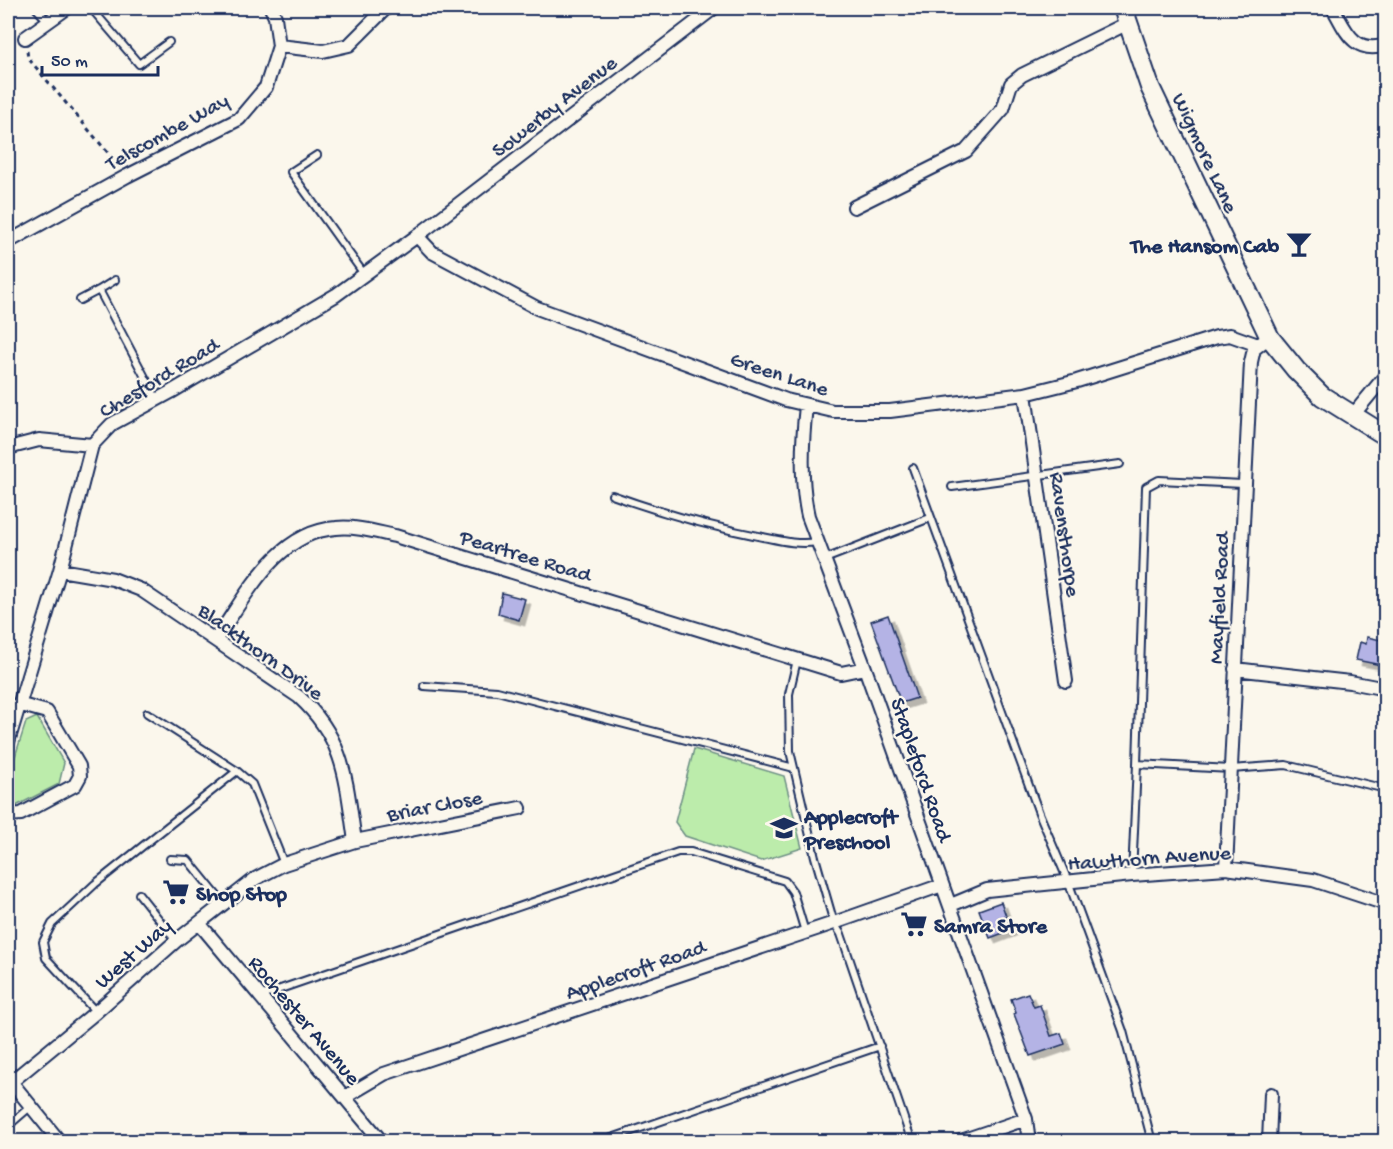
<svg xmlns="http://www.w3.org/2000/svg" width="1393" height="1149" font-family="'Gochi Hand',sans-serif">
  <defs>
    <filter id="shadow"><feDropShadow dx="5.5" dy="5.5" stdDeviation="0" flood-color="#0004"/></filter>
  </defs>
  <rect width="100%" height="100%" fill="#fbf7ec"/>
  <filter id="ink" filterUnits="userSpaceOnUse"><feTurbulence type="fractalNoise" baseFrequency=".0167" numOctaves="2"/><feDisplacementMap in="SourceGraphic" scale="12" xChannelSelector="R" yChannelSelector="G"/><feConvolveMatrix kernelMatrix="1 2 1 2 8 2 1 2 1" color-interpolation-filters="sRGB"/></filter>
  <g filter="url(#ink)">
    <!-- green -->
    <path fill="#bcecab" stroke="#6c8e84" stroke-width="1.5" d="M37 717 64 763 59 784 12 808C0 791 20 743 26 722Z
      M694 749 784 776 802 848 761 861 685 836 675 822Z"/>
    <!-- building -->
    <path fill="#b4b3e5" stroke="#1b2f5e" stroke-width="1.5" filter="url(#shadow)" d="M502 593 525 599 519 620 498 614Z
      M888 615 917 698 901 703 871 621Z
      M1367 637 1386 641V666L1356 660 1360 642 1366 644Z
      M1001 902 1011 930 990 938 979 910Z
      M1028 993 1034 1007 1040 1005 1051 1036 1061 1033 1065 1044 1030 1056 1014 1014 1016 1013 1011 999Z"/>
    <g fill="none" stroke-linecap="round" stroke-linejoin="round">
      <defs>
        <path id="lane" d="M36 8 47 20
          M91 8 139 64 169 42
          M317 155 291 172 364 274
          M99 290 115 280
          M80 300 99 290 157 400
          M913 468 1039 813 1068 881 1123 1031 1152 1142
          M1243 484 1159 480 1146 487 1137 764 1231 769 1286 765 1386 789
          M952 487 1120 464
          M612 495C662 513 711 527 763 537 782 541 798 545 817 542
          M825 559 930 518
          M797 660 789 694 790 751 815 857 834 923 841 934 912 1142
          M424 686 497 691 794 768
          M147 713 237 771 252 784 284 864
          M170 859 188 860 223 903
          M1132 875 1137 764
          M139 894 176 941
          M260 996 678 852H691L785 881 793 892 805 932
          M96 1012 46 958 43 942 52 924 95 884 237 771
          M8 1126 30 1107
          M600 1142 880 1046"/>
        <path id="street" d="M1333 8C1346 31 1354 55 1386 45
          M25 38 67 8
          M279 46 323 51 349 45 386 8
          M854 207 966 151 1003 109 1011 84 1022 75 1128 23
          M417 236 432 252 537 308 786 400 833 411H890L1025 394 1077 381 1217 337 1230 335 1258 345
          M8 242 127 176 239 119 266 87 279 46 275 17 271 8
          M1025 394 1066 681
          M806 406C802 442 800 481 808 516L865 668 1026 1119 1029 1142
          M1353 415 1386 375
          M8 448 39 440 92 445
          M60 570 113 579 141 590 299 697C346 740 346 782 355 841
          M216 639C246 596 277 532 336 528 356 526 376 532 395 536L841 673 865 668
          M1235 669 1350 682 1386 689
          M8 742 60 570 92 445 112 424 171 392 336 295 417 236 714 8
          M8 815 21 814 75 785 80 776 79 766 47 712 18 704
          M1226 868 1251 362 1254 349 1264 341
          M951 905 987 890 1132 875 1226 868 1313 880 1386 904
          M199 923 382 1142
          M8 1078 60 1142
          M11 1082 96 1012 176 941 255 879 284 864 355 841 520 808
          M345 1097 384 1074 834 923 942 885
          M958 1142 1026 1119
          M1269 1142 1271 1094"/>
        <path id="secondary" d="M1123 8 1150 87 1270 338 1296 370 1322 396 1386 436"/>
      </defs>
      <!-- lane casing -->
      <use href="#lane" stroke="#1b2f5e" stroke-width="10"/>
      <!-- street casing -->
      <use href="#street" stroke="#1b2f5e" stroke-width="16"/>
      <!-- secondary casing -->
      <use href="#secondary" stroke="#1b2f5e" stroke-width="22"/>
      <!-- path -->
      <path stroke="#1b2f5e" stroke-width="3" stroke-dasharray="4.5 4.5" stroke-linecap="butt" d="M27 51 28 58 120 167"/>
      <!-- lane -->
      <use href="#lane" stroke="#fbf7ec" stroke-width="6"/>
      <!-- street -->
      <use href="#street" stroke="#fbf7ec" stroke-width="12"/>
      <!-- secondary -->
      <use href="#secondary" stroke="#fbf7ec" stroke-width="18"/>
    </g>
  </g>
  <!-- icons -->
  <defs>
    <symbol id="bar-bare" viewBox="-9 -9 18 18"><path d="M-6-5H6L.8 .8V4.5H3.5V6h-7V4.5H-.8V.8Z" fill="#1b2f5e" stroke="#fbf7ec" stroke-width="2.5" paint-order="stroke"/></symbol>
    <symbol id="school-bare" viewBox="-9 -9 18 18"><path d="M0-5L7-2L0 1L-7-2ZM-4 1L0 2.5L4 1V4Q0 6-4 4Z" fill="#1b2f5e" stroke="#fbf7ec" stroke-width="2.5" paint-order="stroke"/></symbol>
    <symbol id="supermarket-bare" viewBox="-9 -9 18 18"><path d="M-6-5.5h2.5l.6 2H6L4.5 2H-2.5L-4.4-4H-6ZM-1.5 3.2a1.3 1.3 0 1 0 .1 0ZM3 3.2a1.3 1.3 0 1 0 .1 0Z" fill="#1b2f5e" stroke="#fbf7ec" stroke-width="2.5" paint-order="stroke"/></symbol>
  </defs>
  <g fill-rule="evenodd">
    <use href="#bar-bare" x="1280" y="225" width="38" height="38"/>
    <use href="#school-bare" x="765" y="809" width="38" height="38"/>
    <use href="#supermarket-bare" x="157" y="873" width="38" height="38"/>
    <use href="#supermarket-bare" x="895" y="905" width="38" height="38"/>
  </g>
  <g text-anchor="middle" stroke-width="4.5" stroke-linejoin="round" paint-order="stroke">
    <!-- street labels -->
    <g font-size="22" fill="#1b2f5e" stroke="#fbf7ec">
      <text transform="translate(553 105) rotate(-38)" y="8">Sowerby Avenue</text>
      <text transform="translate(166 130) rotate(-29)" y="8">Telscombe Way</text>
      <text transform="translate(1207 152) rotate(65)" y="8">Wigmore Lane</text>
      <text transform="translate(780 372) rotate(18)" y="8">Green Lane</text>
      <text transform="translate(158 376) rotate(-31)" y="8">Chesford Road</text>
      <text transform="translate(1067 534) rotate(82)" y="8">Ravensthorpe</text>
      <text transform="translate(526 554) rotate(17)" y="8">Peartree Road</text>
      <text transform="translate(1217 598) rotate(-87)" y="8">Mayfield Road</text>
      <text transform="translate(262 650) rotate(36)" y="8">Blackthorn Drive</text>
      <text transform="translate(923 769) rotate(71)" y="8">Stapleford Road</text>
      <text transform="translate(434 804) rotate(-11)" y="8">Briar Close</text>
      <text transform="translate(1149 856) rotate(-4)" y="8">Hawthorn Avenue</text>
      <text transform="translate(132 952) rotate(-41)" y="8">West Way</text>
      <text transform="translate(635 968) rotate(-19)" y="8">Applecroft Road</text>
      <text transform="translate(306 1019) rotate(50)" y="8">Rochester Avenue</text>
    </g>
    <!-- poi labels -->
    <g font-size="22" font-weight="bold" fill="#1b2f5e" stroke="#fbf7ec" text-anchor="start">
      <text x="1279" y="252" text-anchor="end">The Hansom Cab</text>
      <text x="804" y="823">Applecroft<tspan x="804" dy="25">Preschool</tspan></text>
      <text x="196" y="900">Shop Stop</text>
      <text x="934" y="932">Samra Store</text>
    </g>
  </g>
  <!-- margin -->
  <rect width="1393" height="1149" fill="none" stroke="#fbf7ec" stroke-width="30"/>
  <rect x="15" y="15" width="1363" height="1119" fill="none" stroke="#1b2f5e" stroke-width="2" filter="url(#ink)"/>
  <!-- scale -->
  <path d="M42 66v9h116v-9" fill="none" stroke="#1b2f5e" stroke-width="3"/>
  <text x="51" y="66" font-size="18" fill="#1b2f5e" stroke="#fbf7ec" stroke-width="4.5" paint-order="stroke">50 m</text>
</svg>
